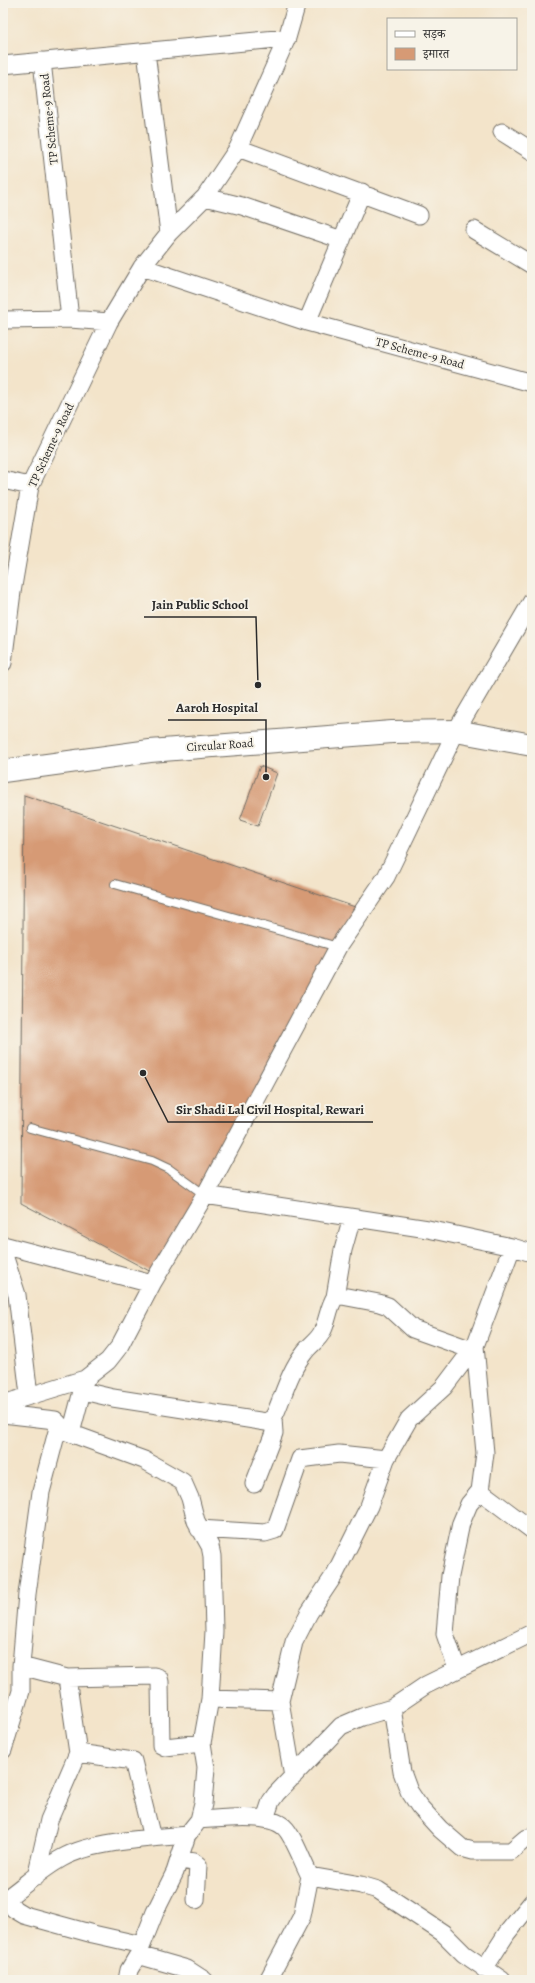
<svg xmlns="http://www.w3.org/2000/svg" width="535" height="1983" font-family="Alegreya,'Noto Serif Devanagari',serif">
  <rect width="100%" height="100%" fill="#f7f3e8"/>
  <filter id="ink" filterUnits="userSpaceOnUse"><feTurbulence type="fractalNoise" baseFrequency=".025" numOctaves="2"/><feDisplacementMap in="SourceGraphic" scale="8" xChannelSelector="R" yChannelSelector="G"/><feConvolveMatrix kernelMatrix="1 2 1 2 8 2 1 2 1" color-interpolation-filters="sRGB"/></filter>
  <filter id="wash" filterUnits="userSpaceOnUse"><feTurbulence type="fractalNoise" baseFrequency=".012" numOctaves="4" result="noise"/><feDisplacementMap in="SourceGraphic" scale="16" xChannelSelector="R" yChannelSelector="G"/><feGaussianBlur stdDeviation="0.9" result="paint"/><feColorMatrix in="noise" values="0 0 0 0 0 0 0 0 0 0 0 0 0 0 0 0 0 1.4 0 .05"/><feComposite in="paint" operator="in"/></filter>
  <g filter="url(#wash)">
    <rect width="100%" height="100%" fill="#f3e4ca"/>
    <g id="blocks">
      <!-- building -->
      <path fill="#d69a75" d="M260 766 277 773 258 826 240 820Z
        M24 795 364 910 157 1275 21 1203Z"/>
    </g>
  </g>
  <g filter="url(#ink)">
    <use href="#blocks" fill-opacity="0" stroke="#716c63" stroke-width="1"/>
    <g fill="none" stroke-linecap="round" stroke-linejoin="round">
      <defs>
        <path id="service" d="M115 884 338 947
          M30 1128 152 1161 169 1169 205 1195"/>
        <path id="minor" d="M146 52 169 233
          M42 61 70 319
          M3 65 287 38
          M502 132 532 151
          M238 148 419 215
          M205 197 242 206 342 240
          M474 230 532 265
          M142 267 307 322 532 383
          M3 320 70 319 109 322
          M307 322 362 192
          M3 480 30 486
          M3 663 12 592 30 486 109 322 142 267 169 233 205 197 238 148 287 38 297 3
          M205 1195 428 1229 512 1247 532 1253
          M3 1245 152 1284
          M3 1252 17 1295 29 1395
          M335 1297 343 1250 352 1218
          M83 1391 113 1398 266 1422 273 1418 276 1412C284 1393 291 1369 304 1353 309 1345 318 1341 322 1332 328 1321 328 1308 335 1297L342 1296 379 1303 388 1306 413 1329 472 1350
          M3 1404 85 1379 108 1361 119 1347 152 1284 205 1195 338 947 386 877 456 731 532 601
          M3 1414 55 1420 59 1424 41 1492 27 1594 21 1666V1691L3 1750
          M59 1429 144 1460 183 1482 190 1498 196 1521 210 1546 212 1556 214 1631 210 1699 202 1743 206 1768 203 1804 199 1820 187 1835 175 1872 155 1912 138 1955 129 1970 127 1980
          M71 1433 85 1380
          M254 1484 274 1433 273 1418
          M480 1491 532 1530
          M199 1529 265 1533 275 1530 300 1459 339 1454 386 1459
          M21 1666 67 1678 78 1753 49 1820 36 1877
          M457 1669 445 1634 450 1576 461 1523 469 1504 480 1491 485 1453 475 1346 512 1247
          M67 1678 154 1676 159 1678 160 1682 161 1745 165 1747 202 1743
          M210 1699 280 1701
          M392 1708 402 1772 409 1791 419 1806 440 1829 462 1848 473 1851H511L525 1839 532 1837
          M78 1753 133 1761 152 1838
          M293 1777 280 1701 294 1642 309 1613 335 1574 369 1506 386 1459 409 1419 444 1387 475 1346
          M265 1819 271 1801 276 1794 341 1726 362 1717 392 1708 426 1685 532 1633
          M199 1820C220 1819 268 1812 284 1827 293 1835 303 1863 310 1876L361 1885 378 1890 443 1933 464 1954 502 1980
          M180 1860 194 1862 198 1865 196 1900
          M3 1898H7C25 1885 42 1869 62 1858 92 1841 152 1838 187 1835
          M7 1898 14 1909 24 1915 93 1934 142 1945
          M138 1955 187 1969 204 1980
          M484 1969 507 1933 532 1902
          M268 1980 302 1916 310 1876"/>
        <path id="secondary" d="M3 771 150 751 392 732 456 731 532 745"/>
      </defs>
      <!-- service casing -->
      <use href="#service" stroke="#716c63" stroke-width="10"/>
      <!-- minor casing -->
      <use href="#minor" stroke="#716c63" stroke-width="19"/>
      <!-- secondary casing -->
      <use href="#secondary" stroke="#716c63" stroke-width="24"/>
      <!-- service -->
      <use href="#service" stroke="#fff" stroke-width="8"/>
      <!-- minor -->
      <use href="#minor" stroke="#fff" stroke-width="17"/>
      <!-- secondary -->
      <use href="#secondary" stroke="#fff" stroke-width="22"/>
    </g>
  </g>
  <g text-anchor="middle" stroke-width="4" stroke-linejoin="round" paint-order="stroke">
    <!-- street labels -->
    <g font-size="12" fill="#2b2b2b" stroke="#f7f3e8">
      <text transform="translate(49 119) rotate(-96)" y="4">TP Scheme-9 Road</text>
      <text transform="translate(420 353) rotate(15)" y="4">TP Scheme-9 Road</text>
      <text transform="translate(51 445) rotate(-65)" y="4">TP Scheme-9 Road</text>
      <text transform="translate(220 745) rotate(-4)" y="4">Circular Road</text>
    </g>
  </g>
  <!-- callouts -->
  <path fill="none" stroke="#2b2b2b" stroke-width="1.5" d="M258 685L256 617H144M266 777L266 720H168M143 1073L168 1122H373"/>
  <g fill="#2b2b2b" stroke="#f7f3e8" stroke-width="1.5">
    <circle cx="258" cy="685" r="4"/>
    <circle cx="266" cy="777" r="4"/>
    <circle cx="143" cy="1073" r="4"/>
  </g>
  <g font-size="13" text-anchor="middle" font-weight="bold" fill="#2b2b2b" stroke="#f7f3e8" stroke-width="4" stroke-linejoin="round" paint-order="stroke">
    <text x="200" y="609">Jain Public School</text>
    <text x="217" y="712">Aaroh Hospital</text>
    <text x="270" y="1114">Sir Shadi Lal Civil Hospital, Rewari</text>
  </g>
  <!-- margin -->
  <rect width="535" height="1983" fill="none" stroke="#f7f3e8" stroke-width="16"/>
  <!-- legend -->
  <rect x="387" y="18" width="130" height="52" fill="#f7f3e8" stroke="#a5a39c"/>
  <rect x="395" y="31" width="20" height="6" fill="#ffffff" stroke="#a5a39c"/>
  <text x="423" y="38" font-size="12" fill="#2b2b2b">सड़क</text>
  <rect x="395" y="48" width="20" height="12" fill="#d69a75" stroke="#a5a39c"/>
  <text x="423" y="58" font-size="12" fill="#2b2b2b">इमारत</text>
</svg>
